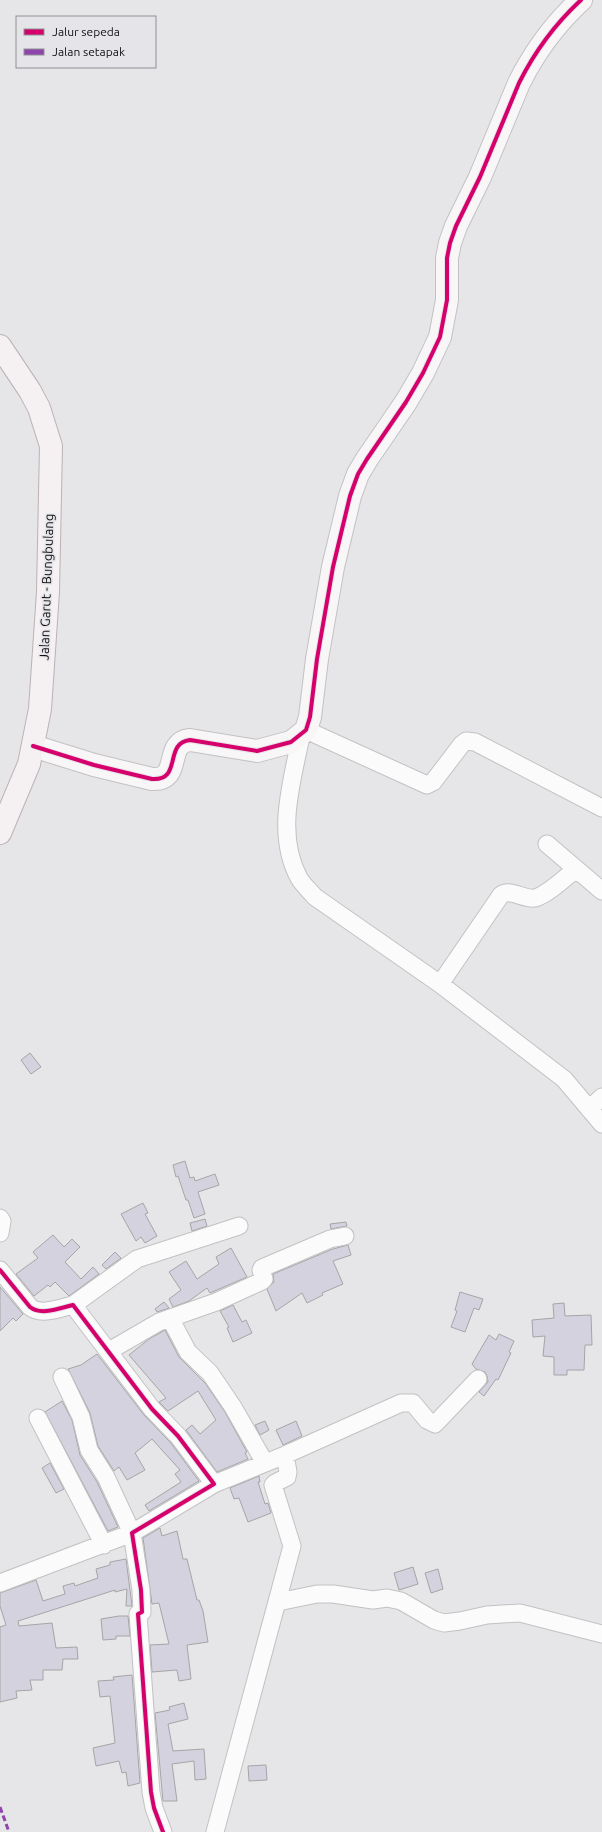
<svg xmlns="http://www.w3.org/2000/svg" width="602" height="1832" font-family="Ubuntu,sans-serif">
  <rect width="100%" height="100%" fill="#e6e5e7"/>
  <!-- building -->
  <path fill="#d5d2df" stroke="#a5a5a6" d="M30 1053 41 1067 31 1074 21 1060Z
    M185 1161 190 1178 194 1177 195 1181 215 1174 219 1185 198 1192 205 1214 194 1218 188 1200H186L178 1176 176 1177 173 1165Z
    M143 1203 148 1213 145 1214 157 1236 145 1243 141 1237 136 1241 121 1214Z
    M205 1219 207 1226 192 1231 190 1223Z
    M346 1222 347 1226 331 1229 330 1224Z
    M53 1235 64 1247 72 1239 80 1247 65 1262 81 1279 93 1267 99 1274 69 1296 55 1282 50 1287 48 1285 34 1296 16 1274 38 1258 33 1252Z
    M348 1245 351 1255 333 1261 343 1284 322 1293 323 1295 307 1303 302 1293 276 1311 267 1289 274 1282 273 1274 333 1249Z
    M231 1248 247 1277 210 1293 207 1288 189 1301 173 1307 169 1299 181 1290 169 1272 186 1261 197 1279 219 1264 216 1257Z
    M115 1252 121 1258 106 1269 102 1265Z
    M0 1287 23 1314 16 1321 13 1318 0 1331Z
    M460 1292 483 1299 479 1310 474 1308 465 1332 451 1327 457 1311 455 1310Z
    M164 1302 169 1308 157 1312 155 1309Z
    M564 1303 565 1316 591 1315 592 1345H585L584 1370H567V1375H554V1357L543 1356 545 1336 533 1337 532 1320 554 1318 553 1304Z
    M233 1305 242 1322 246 1320 252 1333 233 1342 227 1328 229 1327 220 1311Z
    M165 1330 179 1357 205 1383 225 1412 247 1452 245 1453 248 1459 217 1472 186 1430 192 1425 200 1434 216 1420 198 1391 168 1411 159 1402 166 1398 129 1355 149 1339Z
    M499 1334 514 1341 509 1352 511 1353 498 1380 496 1379 484 1396 479 1392 488 1382 487 1376 485 1372 476 1369 472 1364 489 1335 496 1340Z
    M97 1354 144 1415 170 1442 199 1481 149 1511 145 1505 181 1482 175 1474 180 1470 152 1439 135 1453 145 1470 127 1480 119 1467 114 1471 98 1446 90 1413 68 1369 81 1365Z
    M62 1401 72 1420 80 1455 97 1482 118 1527 108 1531 45 1412Z
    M265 1421 269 1430 260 1435 255 1425Z
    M296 1421 302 1436 283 1445 276 1430Z
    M50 1463 64 1489 56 1493 42 1468Z
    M259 1476 260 1482H258L265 1504 268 1503 271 1513 248 1522 239 1498 234 1499 230 1488Z
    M160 1528 162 1536 177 1531 183 1559H187L197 1600H199L203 1611 208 1642 187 1645 191 1679 179 1681 177 1670 152 1672 150 1645 169 1644 159 1603 152 1604 143 1538Z
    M126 1559 132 1606H126L127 1589 115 1592V1590L18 1621 19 1626 52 1623 56 1648 77 1647 78 1659H63L62 1670H43V1680H30L32 1690 16 1691 17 1698 0 1702V1627L6 1625 0 1606V1593L36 1580 43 1601 65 1594 63 1586 74 1583 75 1586 98 1578 96 1569 110 1565V1562Z
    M413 1567 418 1584 399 1590 394 1573Z
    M438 1569 443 1589 431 1593 425 1573Z
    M119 1616H128L130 1636H116V1639L103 1640 101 1619Z
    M132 1675 140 1783 128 1786 126 1772 122 1773 119 1761 96 1766 93 1748 115 1743 110 1696 100 1697 98 1681 114 1680 113 1677Z
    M184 1703 188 1719 168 1724 173 1751 204 1749 206 1779 195 1780 194 1761 172 1764 177 1801H163L155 1713 170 1710 169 1707Z
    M266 1765 267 1780 249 1781 248 1766Z"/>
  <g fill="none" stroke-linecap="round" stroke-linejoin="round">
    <defs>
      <path id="street" d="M306 730 427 785 433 782 462 744 466 741 475 742 602 808
        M301 736C292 782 275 834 299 878 303 885 310 891 315 897L440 984 564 1079 602 1124
        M547 844 602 891
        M440 984 501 895C510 888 524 900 535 898 547 895 566 877 576 869
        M589 1109 602 1097
        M0 1218 2 1221 0 1233
        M0 1270 30 1307C41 1316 60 1308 73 1305L152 1409 178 1436 214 1484 132 1533 141 1590 142 1612 138 1614 151 1792 154 1808 163 1832
        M73 1305 137 1259 239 1226
        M170 1318 188 1352 210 1373 233 1407 265 1463
        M109 1351 159 1322 216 1302 262 1281 264 1279 261 1270 262 1268 330 1239 345 1236
        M38 1418 104 1545
        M214 1484 285 1455 401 1403H413L427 1420 435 1424 478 1379
        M0 1583 132 1533 106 1477 89 1450 81 1417 62 1377
        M278 1602 317 1594H333L373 1600 387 1598 401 1601 434 1620 444 1623 460 1621 487 1615 520 1613 602 1634
        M215 1832 292 1546 273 1485 275 1483 287 1477 288 1472 285 1455"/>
      <path id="secondary" d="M33 746 94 765 152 779C183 781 163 743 190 740L257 751 291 742 306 730 310 717 317 659 333 567 350 496 358 474 367 459 406 402 423 373 440 337 447 300V258L450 243 456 226 480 177 519 83C534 53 556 23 581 0"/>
      <path id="primary" d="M0 346 30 391 39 408 51 446 48 592 40 709 29 764 0 833"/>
    </defs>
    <!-- street casing -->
    <use href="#street" stroke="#c2c2c3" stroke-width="19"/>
    <!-- secondary casing -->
    <use href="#secondary" stroke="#c2c2c3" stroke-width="24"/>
    <!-- primary casing -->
    <use href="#primary" stroke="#bbb2b5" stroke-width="24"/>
    <!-- street -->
    <use href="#street" stroke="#fbfbfb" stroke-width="17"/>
    <!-- secondary -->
    <use href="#secondary" stroke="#f8f6f6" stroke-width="22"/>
    <!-- primary -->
    <use href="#primary" stroke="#f5f0f2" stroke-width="22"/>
    <!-- quiet -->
    <path stroke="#8e44ad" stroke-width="3" stroke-dasharray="6 3" stroke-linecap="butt" d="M0 1807 9 1832"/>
    <defs>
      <path id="cycleway" d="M33 746 94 765 152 779C183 781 163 743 190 740L257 751 291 742 306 730 310 717 317 659 333 567 350 496 358 474 367 459 406 402 423 373 440 337 447 300V258L450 243 456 226 480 177 519 83C534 53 556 23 581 0
        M0 1270 30 1307C41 1316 60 1308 73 1305L152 1409 178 1436 214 1484 132 1533 141 1590 142 1612 138 1614 151 1792 154 1808 163 1832"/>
    </defs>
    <!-- cycleway casing -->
    <use href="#cycleway" stroke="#e5e4e8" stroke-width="6"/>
    <!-- cycleway -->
    <use href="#cycleway" stroke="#d6006c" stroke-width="4"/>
  </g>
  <g text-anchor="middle" stroke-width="3" stroke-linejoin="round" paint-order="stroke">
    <!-- street labels -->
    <g font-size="13" fill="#100f11" stroke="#e5e4e8">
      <text transform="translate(46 587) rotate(-88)" y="5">Jalan Garut - Bungbulang</text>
    </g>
  </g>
  <!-- legend -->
  <rect x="16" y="16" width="140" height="52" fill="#e5e4e8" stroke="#908f92"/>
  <rect x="24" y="29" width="20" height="6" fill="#d6006c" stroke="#908f92"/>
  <text x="52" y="36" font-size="12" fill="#100f11">Jalur sepeda</text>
  <rect x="24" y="49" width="20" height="6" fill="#8e44ad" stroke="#908f92"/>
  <text x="52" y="56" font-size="12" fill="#100f11">Jalan setapak</text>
</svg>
